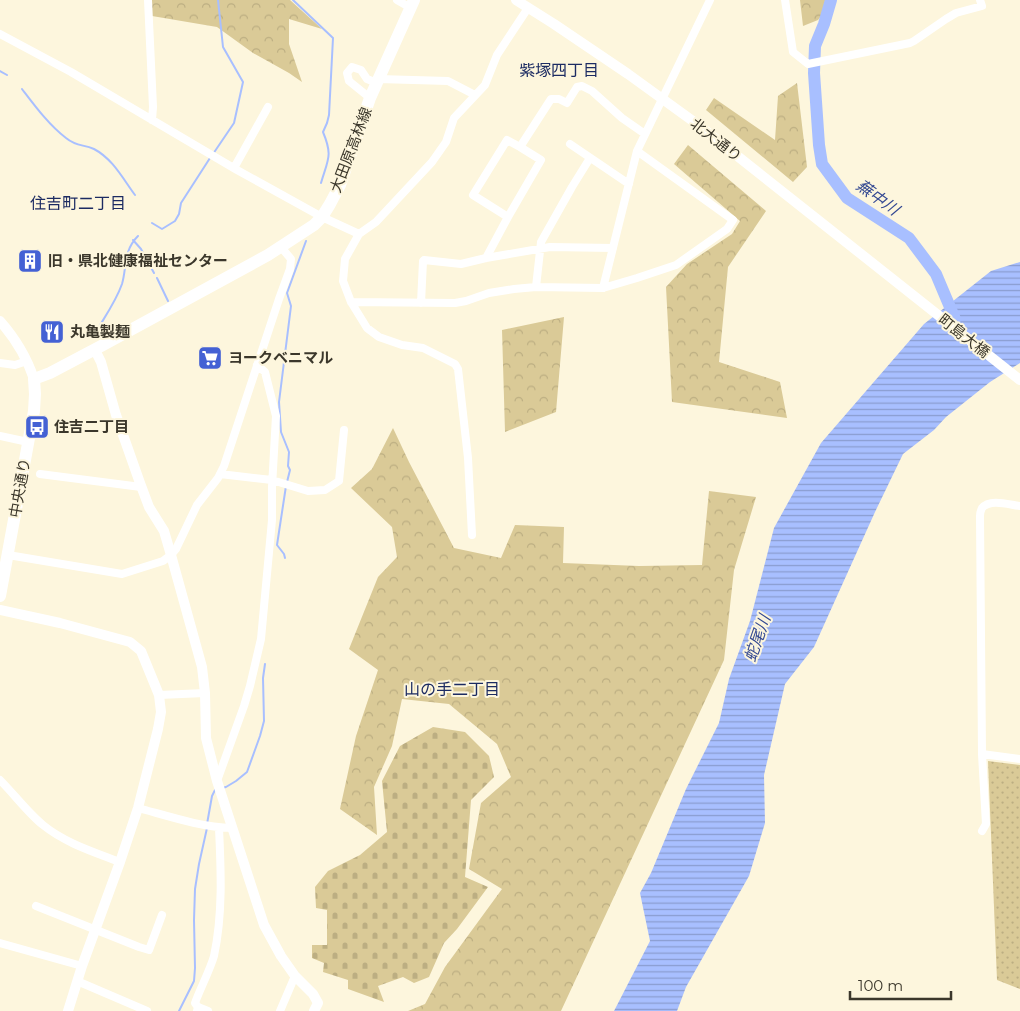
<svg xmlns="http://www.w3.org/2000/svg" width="1020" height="1011" font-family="Montserrat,'Noto Sans JP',sans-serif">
  <defs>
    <pattern id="grass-dots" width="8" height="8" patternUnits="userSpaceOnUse" patternTransform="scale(1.25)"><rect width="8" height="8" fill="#daca97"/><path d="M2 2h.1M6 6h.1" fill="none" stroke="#bcae82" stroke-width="1.8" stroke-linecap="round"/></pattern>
    <pattern id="forest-crowns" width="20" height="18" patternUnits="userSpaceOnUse" patternTransform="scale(1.25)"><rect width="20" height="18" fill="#daca97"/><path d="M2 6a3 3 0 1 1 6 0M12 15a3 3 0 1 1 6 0" fill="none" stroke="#bcae82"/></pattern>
    <pattern id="cemetery-stones" width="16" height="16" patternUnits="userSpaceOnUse" patternTransform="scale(1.25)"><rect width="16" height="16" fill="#daca97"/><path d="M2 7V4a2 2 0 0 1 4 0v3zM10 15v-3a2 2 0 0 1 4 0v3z" fill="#bcae82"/></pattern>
    <pattern id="water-rules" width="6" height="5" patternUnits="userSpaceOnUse" patternTransform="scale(1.25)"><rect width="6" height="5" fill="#a8bfff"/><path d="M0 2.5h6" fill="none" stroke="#8a9ccf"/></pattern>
  </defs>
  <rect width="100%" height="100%" fill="#fdf6dd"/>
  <!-- grass -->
  <path fill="url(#grass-dots)" d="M988 761 1020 765V989L997 980Z"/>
  <!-- forest -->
  <path fill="url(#forest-crowns)" d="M151 0H290L322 29 289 19V44L302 82 289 73 253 53 217 27 152 16Z
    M800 0H834L818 20 803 26Z
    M797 83 807 167 793 182 706 110 714 98 775 140 778 96Z
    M688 145 766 211 728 267 719 362 780 382 787 418 672 402 666 287 687 264 732 234 740 221 674 164Z
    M564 317 556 412 505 432 502 330Z
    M393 428 409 462 454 548 501 558 515 525 564 527 563 563 639 566 702 565 709 491 756 497 734 570 724 660 561 1011H408L425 1004 445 967 502 889 469 869 481 803 511 777 497 744 449 704 402 699 392 746 374 787 377 835 340 809 356 736 378 670 349 649 378 577 397 557 392 527 351 488 372 469Z"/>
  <!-- cemetery -->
  <path fill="url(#cemetery-stones)" d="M433 727 465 732 489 756 494 777 471 800 465 877 488 887 457 929 444 943 429 977 414 983 403 977 378 986 384 1002 348 989V980L323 972 324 963 312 958V945H327V910L316 908 315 887 328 871 360 855 387 832 382 781 400 746Z"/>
  <!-- water -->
  <path fill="url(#water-rules)" d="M1020 262V363L990 382 946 417 934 430 903 454 875 512 814 647 785 684 764 775 765 823 749 876 686 987 677 1011H614L650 941 640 893 651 873 686 789 719 723 729 679 750 621 774 528 821 443 924 324 991 271Z"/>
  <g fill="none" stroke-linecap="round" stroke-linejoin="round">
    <!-- stream -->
    <path stroke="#a8bfff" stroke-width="2" d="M293 0 333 38 329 115 327 123 323 132C333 156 328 159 321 183
      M0 71 7 75
      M22 89C35 106 49 125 66 138 77 147 83 144 94 149 113 159 123 179 135 195
      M213 154 234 123 243 82 223 47 218 0
      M152 223 162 229 175 221 179 214 181 203 210 158
      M133 240 141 249 154 273
      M157 278 168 301
      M97 330C106 315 116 301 122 284 127 267 123 251 138 236
      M287 482 290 470 288 466 289 452 281 432 279 402 291 306 287 293 306 241
      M285 558 284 554 277 545 286 486
      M222 788 226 787 236 781 247 772 260 736 264 721 263 678 265 664
      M207 824 212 796 215 790
      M179 1011 194 981 195 968 194 920 195 889 199 864 207 828"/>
    <!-- river -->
    <path stroke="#a8bfff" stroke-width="12" d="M831 0 824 24 815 46 814 73 819 145 822 164 847 198 909 238 936 274 955 319"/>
    <!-- minor -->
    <path stroke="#fff" stroke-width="8" d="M148 0 153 107 152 120
      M397 0 411 8
      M785 0 793 52 808 64 910 43 914 41 946 19 956 13 982 6 980 0
      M0 34 71 72 237 170 322 217 359 234 345 259 343 281 351 302 367 328 379 337 402 345 423 348 455 364 458 369 468 458 472 535
      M378 79 448 81 475 95
      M370 98 349 81 347 73 352 67 361 70 367 79 377 83
      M570 144 629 184
      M234 168 268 107
      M508 217 541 160 520 147
      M359 234 376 222 432 162 446 142 454 118 485 85 497 55 528 8
      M486 258 508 217 473 195 507 140 520 147 551 99H559L567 103 577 87 582 86 592 91 622 118 645 134
      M536 287 541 242 572 187 590 158
      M603 288 637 151 710 0
      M351 302 455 303 466 301 489 293 514 289 536 287 603 288 637 278 676 265 727 229 733 220 637 151
      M421 303 423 261 424 260 461 264 486 258 550 247 613 248
      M0 363 15 365 27 361
      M0 436 28 442
      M40 474 141 487
      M220 474 272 480 308 491 325 490 339 481 344 430
      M8 555 122 574 163 561 171 555 176 549 197 505 218 478 224 466 279 299 290 269 291 259 281 247
      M159 695 205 693
      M982 754 1020 759
      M0 780C14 794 28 813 43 825 65 843 94 852 120 862
      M217 781 244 706 250 686 261 639 272 520V487L276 416 265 372 257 365
      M138 808C168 816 200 827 232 828
      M982 831 986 824 982 754 980 516C980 513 981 510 982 508 990 498 1010 505 1020 506
      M36 906 139 947 149 950 162 915
      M0 943 82 966
      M77 981 147 1011
      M198 1007 195 1003C200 989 210 970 214 956 223 914 221 870 219 828
      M197 1011 198 1007 208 1011
      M280 1011 295 976"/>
    <!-- tertiary -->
    <path stroke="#fff" stroke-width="10" d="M516 0 554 24 628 74 697 124 1020 380
      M0 321C15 338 27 358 34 379
      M95 350 101 362 116 415 140 483 149 507 164 531 171 555 202 667 205 693 206 738 217 781 264 925 281 956 295 976 313 994 318 1003 314 1011
      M0 610 60 623 130 642 141 651 159 695 161 712 158 729 138 808 120 862 82 966 68 1011"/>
    <!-- primary -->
    <path stroke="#fff" stroke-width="12" d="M0 596 34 411 35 394 34 379 50 373 103 345 268 255 314 225 322 217 330 204 340 185 370 98 414 0"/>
  </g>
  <!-- icons -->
  <defs>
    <symbol id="building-square" viewBox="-11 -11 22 22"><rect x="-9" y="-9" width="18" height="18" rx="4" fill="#4461d4" stroke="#fdf6dd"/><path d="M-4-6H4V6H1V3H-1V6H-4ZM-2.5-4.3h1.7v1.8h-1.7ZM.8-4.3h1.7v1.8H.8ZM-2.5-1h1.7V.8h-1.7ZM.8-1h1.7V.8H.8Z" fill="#fff"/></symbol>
    <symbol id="restaurant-square" viewBox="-11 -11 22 22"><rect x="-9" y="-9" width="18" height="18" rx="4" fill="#4461d4" stroke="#fdf6dd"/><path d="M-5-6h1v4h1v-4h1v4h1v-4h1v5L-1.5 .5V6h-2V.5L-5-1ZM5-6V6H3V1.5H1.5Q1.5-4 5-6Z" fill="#fff"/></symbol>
    <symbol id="supermarket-square" viewBox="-11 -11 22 22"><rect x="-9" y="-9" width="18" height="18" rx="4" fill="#4461d4" stroke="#fdf6dd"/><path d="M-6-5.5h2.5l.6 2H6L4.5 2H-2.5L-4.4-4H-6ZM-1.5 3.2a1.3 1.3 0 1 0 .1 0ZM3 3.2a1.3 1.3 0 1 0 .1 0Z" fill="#fff"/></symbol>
    <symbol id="bus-square" viewBox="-11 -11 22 22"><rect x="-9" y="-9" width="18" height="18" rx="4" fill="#4461d4" stroke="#fdf6dd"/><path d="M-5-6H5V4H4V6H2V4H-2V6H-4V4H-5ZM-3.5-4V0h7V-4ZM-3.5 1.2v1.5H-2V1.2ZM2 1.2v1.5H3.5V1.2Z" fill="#fff"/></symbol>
  </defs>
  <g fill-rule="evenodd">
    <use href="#building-square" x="16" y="247" width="28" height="28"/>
    <use href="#restaurant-square" x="38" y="318" width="28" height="28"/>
    <use href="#supermarket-square" x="196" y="344" width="28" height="28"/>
    <use href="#bus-square" x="23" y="413" width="28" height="28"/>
  </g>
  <g text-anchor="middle" stroke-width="4" stroke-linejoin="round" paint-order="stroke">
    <!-- street labels -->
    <g font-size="15" fill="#3b372b" stroke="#fdf6dd">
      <text transform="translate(716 140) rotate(38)" y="5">北大通り</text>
      <text transform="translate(351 150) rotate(-69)" y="5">大田原高林線</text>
      <text transform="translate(964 336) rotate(38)" y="5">町島大橋</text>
      <text transform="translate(20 488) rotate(-80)" y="5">中央通り</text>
    </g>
    <!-- poi labels -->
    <g font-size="15" font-weight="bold" fill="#3b372b" stroke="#fdf6dd" text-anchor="start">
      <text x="48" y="266">旧・県北健康福祉センター</text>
      <text x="70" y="337">丸亀製麺</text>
      <text x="228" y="363">ヨークベニマル</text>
      <text x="54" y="432">住吉二丁目</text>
    </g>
    <!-- neighbourhood labels -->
    <g font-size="16" fill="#1c2b62" stroke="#fdf6dd">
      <text x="559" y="76">紫塚四丁目</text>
      <text x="78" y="209">住吉町二丁目</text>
      <text x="452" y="695">山の手二丁目</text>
    </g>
    <!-- water labels -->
    <g font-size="16" font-style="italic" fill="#334892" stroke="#fdf6dd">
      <text transform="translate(878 197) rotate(36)" y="6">蕪中川</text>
      <text transform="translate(757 638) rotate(-71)" y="6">蛇尾川</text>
    </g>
  </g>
  <!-- scale -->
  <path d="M850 991v8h101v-8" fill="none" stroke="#3b372b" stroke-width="2.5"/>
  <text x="858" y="991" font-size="15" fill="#3b372b" stroke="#fdf6dd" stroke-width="4" paint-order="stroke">100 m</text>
</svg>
